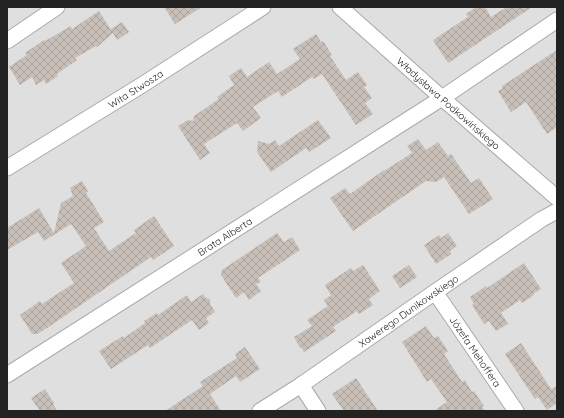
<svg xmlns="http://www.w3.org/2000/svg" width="564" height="418" font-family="Quicksand,sans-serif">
  <defs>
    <pattern id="building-cross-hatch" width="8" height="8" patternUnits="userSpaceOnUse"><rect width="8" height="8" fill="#c7bfb8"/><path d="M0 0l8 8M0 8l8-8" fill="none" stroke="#aba49e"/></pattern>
  </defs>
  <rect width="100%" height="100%" fill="#f2efe9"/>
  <!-- residential -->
  <path fill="#e0dfdf" d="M7 7H557V411H7Z"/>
  <!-- building -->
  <path fill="url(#building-cross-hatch)" d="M164 7H202L175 24Z
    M476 7H485L491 17 507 7H532L448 63 433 40 468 17 466 14Z
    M99 11 111 30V29L122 22 129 32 117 40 113 33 97 47 96 46 75 58 77 60 57 74 58 76 46 84 44 80 36 85 32 77 20 85 9 67 27 55 25 53 44 40 45 41 71 26 72 29Z
    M316 34 321 42 323 41 332 55 330 56 346 80 358 72 367 85 364 87 372 98 365 103 373 114 356 125 322 74 314 79 312 77 282 97 278 91 253 107 261 118 243 131 237 123 204 144 210 153 200 160 178 126 188 120 193 121 194 116 219 99 217 97 234 85 229 76 241 68 247 77 269 62 277 74 300 59 293 49Z
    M557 50V127L547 134 526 102 511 112 498 91 503 88 502 86Z
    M318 120 331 138 309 152 306 148 271 172 257 152 258 141 269 144 275 140 279 146Z
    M418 139 426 150 438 142 448 156 451 154 471 183 479 178 493 199 469 214 444 177 436 182 426 181 353 231 330 198 345 188 350 194 384 170V171L412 153 407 146Z
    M82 181 88 191 86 193 104 222 94 228 109 251 136 233 134 230 154 216 174 246 153 260 151 257 47 328 37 334H32L20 315 40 301 42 304 74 283 61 263 86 246 71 224 44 241 38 232 7 250V228L39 208 54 233 61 203 73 196 70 188Z
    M277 233 284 242 292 237 300 250 258 278 261 282 256 284 261 291 249 300 244 292 236 298 221 275 222 270Z
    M448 233 457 246 450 251 451 254 436 264 424 245 439 235 441 238Z
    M524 263 541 289 533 294 534 295 522 303 520 300 501 313 508 324 496 331 489 321 484 324 472 305 474 304 470 297 486 286 487 288Z
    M363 265 380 291 369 299 373 305 359 314 357 311 333 327 336 331 304 352 301 347 300 348 294 337 312 326 307 320 328 306 324 300 331 295 325 285 351 268 353 271Z
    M409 265 417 277 400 288 392 276Z
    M203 294 206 298 210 299V304L215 312 206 318 209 323 199 330 192 320 150 348 148 345 111 369 99 351 123 336 124 338 145 323 144 321 157 313 158 315 187 295 191 302Z
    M426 326 434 338 438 336 448 351 444 354 462 382 465 380 472 392 474 391 484 406 482 407 485 411H434L447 402 431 379 427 382 402 342Z
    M521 343 551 389 557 386V403L547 410 538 397 535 399 505 354Z
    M245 347 260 369 240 382 236 376 210 394 221 411H165L203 386 200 382 237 358 235 354Z
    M356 378 378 411H344L332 394Z
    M45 389 54 403 53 404 57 411H40L31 398Z"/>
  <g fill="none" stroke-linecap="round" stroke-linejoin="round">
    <defs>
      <g id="street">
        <path id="s1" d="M340 7 442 98 557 198"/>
        <path d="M7 41 57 7"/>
        <path id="s2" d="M7 168 142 85 263 7"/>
        <path id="s3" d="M435 292 516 411"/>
        <path id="s4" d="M7 375 442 98 557 20"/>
        <path d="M301 385 318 411"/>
        <path id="s5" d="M260 411 301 385 435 292 542 219 557 211"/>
      </g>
    </defs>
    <!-- street casing -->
    <use href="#street" stroke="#a9a9a9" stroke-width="17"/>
    <!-- street -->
    <use href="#street" stroke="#fff" stroke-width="15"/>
  </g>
  <g text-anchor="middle" stroke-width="3.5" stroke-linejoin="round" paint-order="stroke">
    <!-- street labels -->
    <g font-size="10" fill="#222" stroke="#fff">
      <text dy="4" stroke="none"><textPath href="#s2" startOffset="151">Wita Stwosza</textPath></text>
      <text dy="4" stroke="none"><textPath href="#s1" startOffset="145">Władysława Podkowińskiego</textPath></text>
      <text dy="4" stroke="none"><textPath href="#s4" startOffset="258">Brata Alberta</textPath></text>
      <text dy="4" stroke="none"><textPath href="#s5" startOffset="179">Xawerego Dunikowskiego</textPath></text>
      <text dy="4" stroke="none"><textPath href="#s3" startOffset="72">Józefa Mehoffera</textPath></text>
    </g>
  </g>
  <!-- border -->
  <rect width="564" height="418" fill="none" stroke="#222222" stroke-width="16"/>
</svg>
